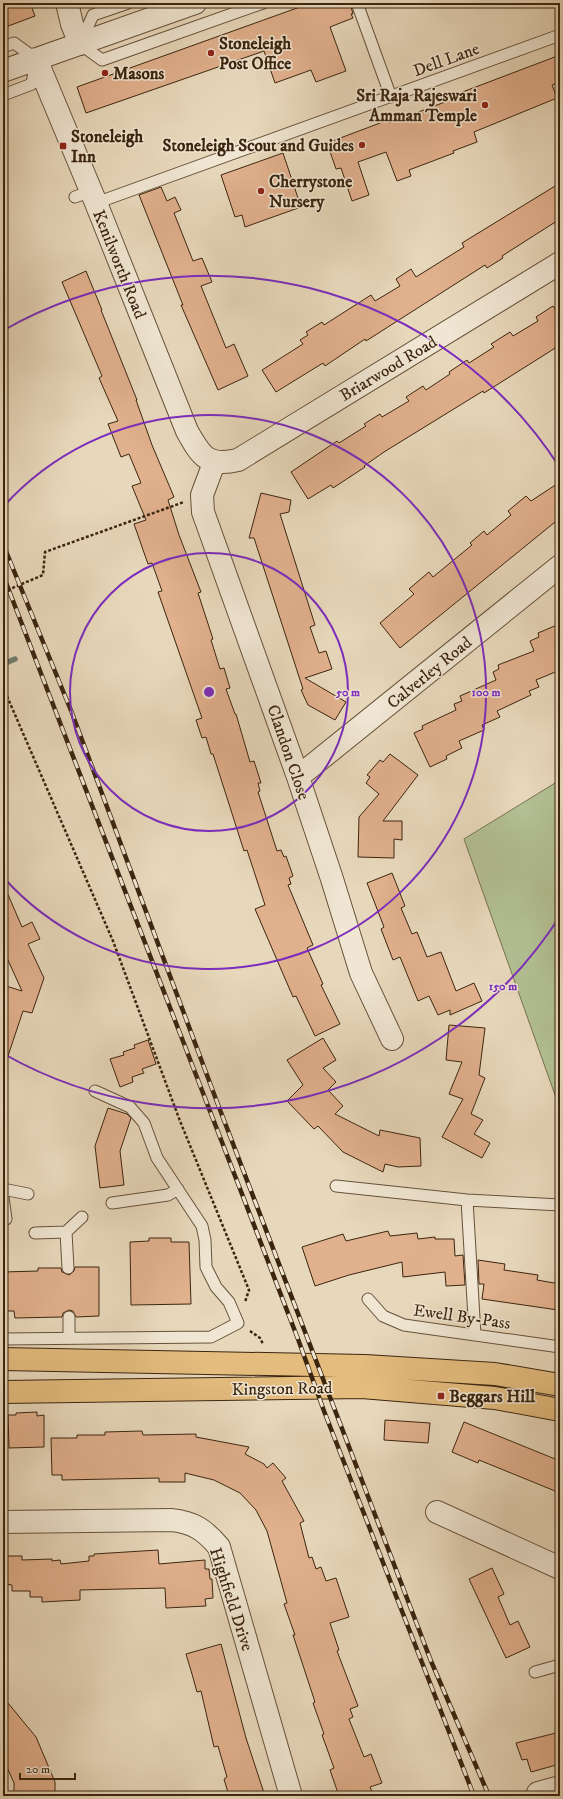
<svg xmlns="http://www.w3.org/2000/svg" width="563" height="1799" font-family="'IM FELL DW Pica',serif">
  <rect width="100%" height="100%" fill="#e8d8bb"/>
  <filter id="stains"><feTurbulence type="fractalNoise" baseFrequency=".005" numOctaves="4"/><feColorMatrix values="0 0 0 0 .2 0 0 0 0 .09 0 0 0 0 .02 0 0 0 .5 -.17"/></filter>
  <radialGradient id="worn" r=".72"><stop offset=".6" stop-color="#630" stop-opacity="0"/><stop offset="1" stop-color="#630" stop-opacity=".3"/></radialGradient>
  <!-- green -->
  <path fill="#b2c093" stroke="#767251" d="M560 780V1109L464 839Z"/>
  <g fill="none" stroke-linecap="round" stroke-linejoin="round">
    <!-- stream -->
    <path stroke="#737e73" stroke-width="5.5" d="M8 662 15 659"/>
  </g>
  <!-- building -->
  <path fill="#e1b08d" stroke="#3b250f" d="M3 3H30L35 16 3 28Z
    M311 3H350L353 14H351L353 18 330 27 346 71 316 82 311 70 275 83 264 51 86 113 77 87Z
    M560 55V82L552 85 557 98 474 132 477 142 453 151 454 153 409 170 411 176 397 181 386 152 358 162 369 195 352 201 341 168 336 169 327 143 388 120 389 123 445 102 444 99Z
    M283 153 301 207 245 227 242 215 235 217 221 175Z
    M560 183V219L502 256 503 258 487 268 485 265 366 341 365 339 325 366 323 363 276 392 262 370 303 344 300 340 308 335 306 332 322 322 324 325 371 295 375 301 400 286 396 279 411 269 416 277 464 247 462 243Z
    M161 187 167 201 175 197 181 210 174 213 193 261 202 258 212 282 201 286 226 348 234 344 248 376 218 390 181 305H183L139 195Z
    M86 271 102 310H101L137 400H136L152 445 174 497 168 500 179 535 201 592 198 593 213 639 211 640 220 669 224 668 230 688 226 689 235 714H236L250 762 254 761 261 783H258L260 791 258 792 277 851 281 850 284 857 286 856 293 876 289 878 291 884 288 885 313 945 307 948 323 984 321 985 340 1024 315 1036 296 996 293 997 255 909 265 905 247 850 244 851 213 754H211L206 737 202 738 196 720 202 718 158 592 162 591 152 563 148 564 134 524 146 520 132 486 141 483 129 454 121 457 108 424 118 421 99 378 102 376 62 282Z
    M553 306 560 317V345L484 393 483 391 384 452 364 466 365 467 333 488 331 485 308 499 291 472 337 441 339 443 366 426 364 424 380 414 382 417 409 401 406 397 423 386 426 390 450 374 449 372 467 360 469 363 494 347 491 344 510 332 513 336 538 321 536 317Z
    M560 482V518L400 648 380 623 414 594 409 589 429 572 433 577 472 545 470 543 484 531 487 535 511 515 508 511 526 496 531 501Z
    M261 493 291 500 289 512 280 514 315 625 310 627 319 653 326 651 332 669 305 678 346 702 335 720 308 705 301 690 303 689 254 538H249Z
    M557 625 560 634V670L536 680 539 687 529 691 531 695 497 711 500 717 482 725 484 730 459 741 462 748 446 756 447 759 430 767 414 733 423 729 422 726 456 710 454 704 462 701 460 696 496 680 493 672 499 669 498 665 534 651 530 641 539 637 538 633Z
    M390 754 418 775 383 821H402V840L394 839V858L358 857 359 817 379 794 366 783 370 777 367 775 380 760 383 762Z
    M392 873 405 906 401 908 412 934 417 932 427 957 441 952 456 991 474 983 482 1001 450 1015V1010L438 1015 429 996 418 1001 400 957 393 960 381 929 384 927 367 883Z
    M3 883 22 927 32 922 40 939 28 944 44 978 32 1013 23 1011 6 1062H3V985L22 991 3 949Z
    M449 1025 485 1028 479 1075 485 1078 471 1114 483 1120 474 1134 490 1143 482 1158 442 1137 463 1099 449 1094 462 1062 446 1060Z
    M323 1038 336 1060 323 1068 336 1082 328 1090 343 1106 335 1114 379 1136 380 1130 420 1138 421 1166 398 1167 385 1164 383 1172 343 1152 318 1126 314 1129 287 1101 303 1085 287 1060Z
    M148 1040 156 1064 142 1069 144 1073 132 1077 133 1082 120 1087 110 1059 124 1055 123 1052 135 1048 134 1045Z
    M108 1108 127 1114 131 1118 120 1151 124 1185 100 1188 95 1146Z
    M388 1231 390 1236 417 1233 418 1239 435 1237V1239H454L455 1256 463 1255 465 1285 446 1286 445 1272 403 1277 402 1262 349 1275 315 1286 302 1247 343 1234 346 1241Z
    M149 1238H171V1242H189L191 1304 131 1305 130 1242 149 1241Z
    M478 1260 505 1264 504 1270 538 1275 537 1280 560 1284 558 1310 482 1299 484 1284H479Z
    M75 1267H99V1316L76 1317 73 1311 69 1310 63 1313 62 1317 15 1318 14 1311H3V1272L38 1271V1268H61L62 1272 69 1275 74 1271Z
    M37 1412V1416L44 1415V1447L9 1448 8 1415H16V1413Z
    M385 1420 430 1423 428 1443 384 1440Z
    M464 1422 560 1461V1493L479 1460 478 1463 452 1452Z
    M142 1431 143 1435 196 1434V1437L249 1447 245 1454 264 1464 267 1468 273 1463 286 1478 282 1481 304 1521 300 1523 309 1558 312 1557 316 1569 321 1567 326 1581 336 1578 349 1617 330 1623 339 1650 337 1651 358 1706 350 1709 353 1717 349 1719 364 1757 371 1754 382 1783 370 1787 374 1796H339L330 1770 334 1768 322 1735 324 1734 313 1703 315 1702 293 1635H295L284 1604 287 1603 267 1531 256 1510 240 1493 214 1480 185 1473V1482H159V1478L62 1480V1475H52L51 1438H77V1435H105V1432Z
    M158 1550 159 1564 205 1560V1569H209L210 1579H212L213 1598 205 1599 206 1606 166 1608 165 1588 80 1590V1600L42 1602V1597H30V1591H12V1585L3 1584V1556H22V1560L52 1559V1561L60 1560 61 1564 89 1561V1556H94V1554Z
    M492 1568 504 1594 498 1597 510 1625 518 1621 530 1647 506 1658 469 1579Z
    M221 1644 246 1738 265 1796H229L224 1779 227 1777 218 1746 214 1747 201 1691 197 1692 192 1674 186 1654Z
    M3 1697 36 1737 55 1782V1796H14V1783L3 1758Z
    M560 1732V1764L531 1772 527 1759 522 1760 516 1743Z"/>
  <g fill="none" stroke-linecap="round" stroke-linejoin="round">
    <defs>
      <path id="service" d="M128 3 93 15 80 44 102 60 263 3
        M357 3 391 97
        M3 47 14 43 36 59 32 84 3 95
        M75 197 91 191
        M96 203 560 35
        M336 1186 467 1200
        M3 1189 28 1194
        M3 1197 6 1219
        M112 1203 168 1195 178 1189
        M66 1232 68 1268
        M35 1233 66 1232 82 1217
        M368 1299 383 1316 404 1325 560 1347
        M69 1317V1337
        M475 1335 467 1200 560 1205
        M3 1339 211 1337 238 1323 229 1302 216 1287 206 1267 205 1240 202 1226 157 1158 144 1123 130 1107 95 1091
        M535 1672 560 1665"/>
      <path id="minor" d="M67 3 72 24 80 44
        M36 59 96 203 187 431C201 456 207 467 238 460L560 263
        M3 71 195 3
        M214 463 202 495 203 512 298 777 332 879 361 973 392 1039
        M298 777 560 566
        M437 1512 560 1568
        M3 1522 171 1520C193 1522 205 1530 219 1547L291 1796
        M538 1793 560 1787"/>
      <path id="trunk" d="M3 1359 365 1366 495 1374 560 1385
        M3 1392 362 1387 495 1398 560 1410"/>
    </defs>
    <!-- service casing -->
    <use href="#service" stroke="#66523a" stroke-width="13"/>
    <!-- minor casing -->
    <use href="#minor" stroke="#66523a" stroke-width="24"/>
    <!-- trunk casing -->
    <use href="#trunk" stroke="#3b250f" stroke-width="24"/>
    <!-- path -->
    <path stroke="#3b250f" stroke-width="2.5" stroke-dasharray="3 2" stroke-linecap="butt" d="M3 592 43 575 45 552 184 502
      M3 687 113 941 180 1121 249 1290 245 1302
      M250 1331 260 1338 263 1344"/>
    <!-- service -->
    <use href="#service" stroke="#f0e6d3" stroke-width="11"/>
    <!-- minor -->
    <use href="#minor" stroke="#f0e6d3" stroke-width="22"/>
    <!-- trunk -->
    <use href="#trunk" stroke="#e4bc7e" stroke-width="22"/>
    <defs>
      <path id="rail" d="M3 544 72 713 217 1102 431 1661 489 1796
        M3 575 298 1339 324 1411 474 1796"/>
    </defs>
    <!-- rail casing -->
    <use href="#rail" stroke="#3b250f" stroke-width="4.5"/>
    <!-- rail -->
    <use href="#rail" stroke="#f0e6d3" stroke-width="3" stroke-dasharray="9" stroke-linecap="butt"/>
  </g>
  <!-- distance rings -->
  <g fill="none" stroke="#7b2cbf" stroke-width="2">
    <circle cx="209" cy="692" r="139"/>
    <path d="M3 507A277 277 0 1 1 3 877"/>
    <path d="M560 916A416 416 0 0 1 4 1054M4 330A416 416 0 0 1 560 468"/>
  </g>
  <!-- markers -->
  <g fill="#8f2418" stroke="#f0e6d3" stroke-width="1.5">
    <circle cx="211" cy="53" r="4"/>
    <circle cx="105" cy="73" r="4"/>
    <circle cx="485" cy="105" r="4"/>
    <circle cx="362" cy="145" r="4"/>
    <rect x="59" y="142" width="8" height="8" rx="2"/>
    <circle cx="261" cy="191" r="4"/>
    <rect x="437" y="1392" width="8" height="8" rx="2"/>
  </g>
  <g text-anchor="middle" stroke-width="3" stroke-linejoin="round" paint-order="stroke">
    <!-- poi labels -->
    <g font-size="17" font-weight="bold" fill="#3b250f" stroke="#f0e6d3" text-anchor="start">
      <text x="219" y="49">Stoneleigh<tspan x="219" dy="20">Post Office</tspan></text>
      <text x="113" y="79">Masons</text>
      <text x="477" y="101" text-anchor="end">Sri Raja Rajeswari<tspan x="477" dy="20">Amman Temple</tspan></text>
      <text x="71" y="142">Stoneleigh<tspan x="71" dy="20">Inn</tspan></text>
      <text x="354" y="151" text-anchor="end">Stoneleigh Scout and Guides</text>
      <text x="269" y="187">Cherrystone<tspan x="269" dy="20">Nursery</tspan></text>
      <text x="449" y="1402">Beggars Hill</text>
    </g>
    <!-- street labels -->
    <g font-size="17" fill="#3b250f" stroke="#f0e6d3">
      <text transform="translate(446 59) rotate(-20)" y="6">Dell Lane</text>
      <text transform="translate(120 264) rotate(68)" y="6">Kenilworth Road</text>
      <text transform="translate(388 368) rotate(-31)" y="6">Briarwood Road</text>
      <text transform="translate(429 672) rotate(-39)" y="6">Calverley Road</text>
      <text transform="translate(289 752) rotate(71)" y="6">Clandon Close</text>
      <text transform="translate(462 1316) rotate(8)" y="6">Ewell By-Pass</text>
      <text transform="translate(282 1388) rotate(-1)" y="6">Kingston Road</text>
      <text transform="translate(232 1599) rotate(72)" y="6">Highfield Drive</text>
    </g>
  </g>
  <circle cx="209" cy="692" r="6" fill="#7b2cbf" stroke="#f0e6d3" stroke-width="2"/>
  <g font-size="12" text-anchor="middle" font-weight="bold" fill="#7b2cbf" stroke="#f0e6d3" stroke-width="3" stroke-linejoin="round" paint-order="stroke">
    <text x="348" y="696">50 m</text>
    <text x="486" y="696">100 m</text>
    <text x="503" y="990">150 m</text>
  </g>
  <!-- margin -->
  <rect width="563" height="1799" fill="none" stroke="#e8d8bb" stroke-width="16"/>
  <rect x="4" y="4" width="555" height="1791" fill="none" stroke="#3b250f" stroke-width="2"/>
  <rect x="8" y="8" width="547" height="1783" fill="none" stroke="#3b250f"/>
  <!-- scale -->
  <path d="M20 1773v6h55v-6" fill="none" stroke="#3b250f" stroke-width="2"/>
  <text x="26" y="1773" font-size="12" fill="#3b250f" stroke="#f0e6d3" stroke-width="3" paint-order="stroke">20 m</text>
  <rect width="100%" height="100%" filter="url(#stains)"/>
  <rect width="100%" height="100%" fill="url(#worn)"/>
</svg>
